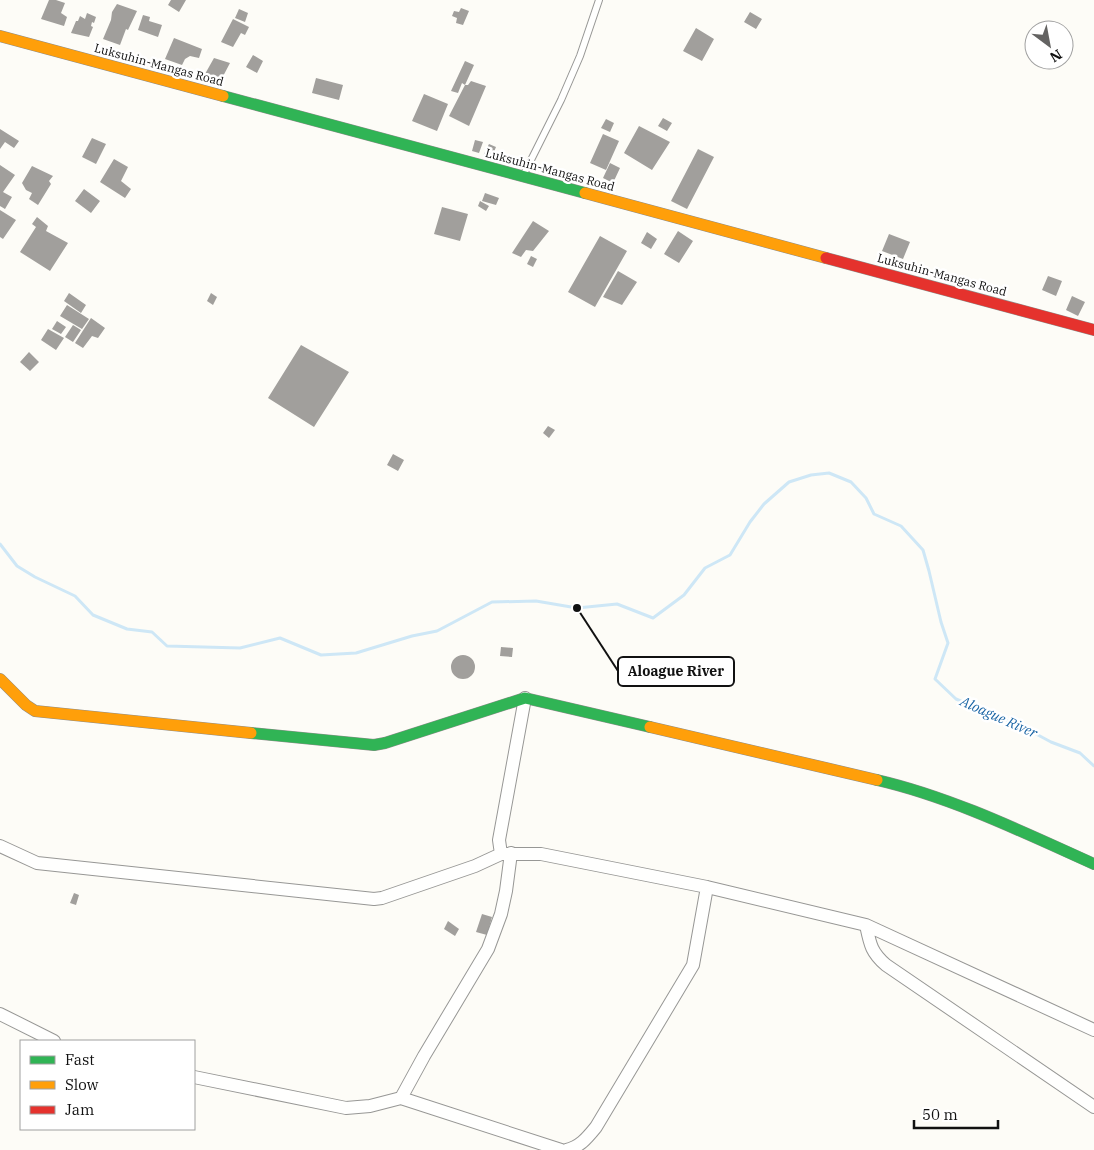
<svg xmlns="http://www.w3.org/2000/svg" width="1094" height="1150" font-family="'IBM Plex Serif',serif">
  <rect width="100%" height="100%" fill="#fdfcf7"/>
  <g fill="none" stroke-linecap="round" stroke-linejoin="round">
    <!-- stream -->
    <path stroke="#cee7f6" stroke-width="3" d="M0 544 17 566 35 577 75 596 93 615 127 629 152 632 167 646 240 648 280 638 321 655 356 653 412 636 437 631 492 602 536 601 577 608 617 604 653 618 684 595 705 568 730 555 750 522 764 504 789 482 811 475 829 473 851 482 866 498 874 514 901 526 923 550 929 571 941 622 948 643 935 679 956 699 1025 728 1051 742 1080 753 1094 766"/>
  </g>
  <!-- building -->
  <path fill="#a19f9c" d="M49 0H56L65 3 61 13 67 17 64 26 41 19Z
    M171 0H186L179 12 168 5Z
    M117 4 137 11 128 30 126 29 120 45 103 39 111 20 112 12Z
    M461 8 469 11 463 25 456 23 457 18 452 16 454 11 459 12Z
    M239 9 248 13 245 22 235 18Z
    M750 12 762 19 756 29 744 22Z
    M87 13 96 17 94 23 92 22 91 26 93 27 89 37 71 33 76 21H78L80 16 85 19Z
    M143 15 150 17 149 21 162 25 158 37 138 30Z
    M233 19 249 27 245 35 241 33 233 47 221 42Z
    M696 28 714 39 702 61 683 51Z
    M174 38 202 49 199 58 190 56 185 59 182 65 165 59Z
    M253 55 263 61 257 73 246 67Z
    M214 58 230 63 220 82 205 74Z
    M465 61 474 65 465 85 462 83 458 93 451 91Z
    M316 78 343 85 339 100 312 93Z
    M471 81 486 86 469 126 449 116 465 85H468Z
    M424 94 448 104 437 131 412 121Z
    M663 118 672 123 667 131 658 126Z
    M606 119 614 123 610 132 601 128Z
    M639 126 670 142 652 170 624 153Z
    M0 129 19 141 14 148 5 142 0 149Z
    M603 134 619 141 606 170 590 163Z
    M92 138 106 144 96 164 82 157Z
    M475 140 483 142 479 153 472 151Z
    M489 144 496 147 491 159 483 156Z
    M698 149 714 157 687 209 671 201Z
    M114 159 128 167 121 181 131 189 125 198 100 182Z
    M610 163 620 168 613 183 603 178Z
    M0 165 15 175 3 192 12 197 5 209 0 206Z
    M32 166 53 176 49 181 51 184 38 205 29 199 32 193 26 190 22 183Z
    M84 189 100 201 91 213 75 201Z
    M485 193 499 198 496 205 482 201Z
    M480 201 489 206 486 211 478 206Z
    M442 207 468 214 460 241 434 234Z
    M0 210 16 220 3 239 0 237Z
    M37 217 48 226 46 231 68 243 50 271 20 252 36 227 32 224Z
    M533 221 549 231 533 251 526 250 521 257 512 253Z
    M678 231 693 241 679 263 664 254Z
    M647 232 657 239 651 249 641 243Z
    M889 234 910 242 903 259 882 251Z
    M600 236 627 251 595 307 568 292Z
    M531 256 537 259 533 267 527 264Z
    M618 271 637 282 622 305 603 297Z
    M1048 276 1062 281 1056 296 1042 290Z
    M69 293 86 305 81 313 64 301Z
    M211 293 217 297 213 305 207 301Z
    M1072 296 1085 302 1078 316 1066 310Z
    M67 305 89 319 82 329 60 316Z
    M91 318 105 328 98 338 92 336 83 348 75 343Z
    M57 321 66 327 61 334 52 329Z
    M73 325 81 330 73 342 65 337Z
    M48 329 64 338 56 350 41 340Z
    M301 345 349 372 314 427 268 398Z
    M29 352 39 362 30 371 20 362Z
    M548 426 555 430 549 438 543 433Z
    M393 454 404 460 398 471 387 465Z
    M501 647 513 648 512 657 500 656Z
    M451 667a12 12 0 1 1 24 0a12 12 0 1 1-24 0Z
    M74 893 79 895 76 905 70 903Z
    M482 914 492 917 487 935 476 932Z
    M448 921 459 929 455 936 444 929Z"/>
  <g fill="none" stroke-linecap="round" stroke-linejoin="round">
    <defs>
      <path id="lane" d="M523 176 561 100 580 56 599 0"/>
      <path id="street" d="M0 846 37 863 374 899 382 898 475 866 501 854H541L707 887 866 925 1094 1030
        M501 854 499 840 525 698
        M866 925C870 944 871 952 886 965L1094 1107
        M0 1014 54 1041
        M194 1077 346 1108 370 1106 401 1098 561 1150
        M401 1098 424 1056 488 949 501 914 506 891 511 853
        M566 1150C580 1147 587 1138 596 1127L693 965 707 887"/>
      <path id="fast" d="M223 96 585 193
        M251 733 374 745 385 743 525 698 650 727
        M877 780C951 797 1025 833 1094 864"/>
      <path id="slow" d="M0 36 223 96
        M585 193 826 258
        M0 679 26 705 35 711 251 733
        M650 727 877 780"/>
      <path id="jam" d="M826 258 1094 330"/>
    </defs>
    <!-- lane casing -->
    <use href="#lane" stroke="#979795" stroke-width="8"/>
    <!-- street casing -->
    <use href="#street" stroke="#979795" stroke-width="14"/>
    <!-- fast casing -->
    <use href="#fast" stroke="#8e8d8b" stroke-width="12"/>
    <!-- slow casing -->
    <use href="#slow" stroke="#8e8d8b" stroke-width="12"/>
    <!-- jam casing -->
    <use href="#jam" stroke="#8e8d8b" stroke-width="12"/>
    <!-- lane -->
    <use href="#lane" stroke="#fffffe" stroke-width="6"/>
    <!-- street -->
    <use href="#street" stroke="#fffffe" stroke-width="12"/>
    <!-- fast -->
    <use href="#fast" stroke="#30b455" stroke-width="11"/>
    <!-- slow -->
    <use href="#slow" stroke="#ff9f0a" stroke-width="11"/>
    <!-- jam -->
    <use href="#jam" stroke="#e5322d" stroke-width="11"/>
  </g>
  <g text-anchor="middle" stroke-width="5" stroke-linejoin="round" paint-order="stroke">
    <!-- street labels -->
    <g font-size="12" fill="#111" stroke="#fff">
      <text transform="translate(159 65) rotate(15)" y="4">Luksuhin-Mangas Road</text>
      <text transform="translate(550 170) rotate(15)" y="4">Luksuhin-Mangas Road</text>
      <text transform="translate(942 275) rotate(15)" y="4">Luksuhin-Mangas Road</text>
    </g>
    <!-- water labels -->
    <g font-size="14" font-style="italic" fill="#1964a4" stroke="#fff">
      <text transform="translate(999 717) rotate(24)" y="5">Aloague River</text>
    </g>
  </g>
  <!-- callouts -->
  <path fill="none" stroke="#111" stroke-width="2" d="M577 608L618 671"/>
  <circle fill="#111" stroke="#fff" stroke-width="2" cx="577" cy="608" r="5"/>
  <rect fill="#fff" stroke="#111" stroke-width="2" x="618" y="657" width="116" height="29" rx="5"/>
  <g font-size="14" text-anchor="middle" font-weight="bold" fill="#111">
    <text x="676" y="676">Aloague River</text>
  </g>
  <!-- legend -->
  <rect x="20" y="1040" width="175" height="90" fill="#ffffff" stroke="#a0a0a0"/>
  <rect x="30" y="1056" width="25" height="8" fill="#30b455" stroke="#a0a0a0"/>
  <text x="65" y="1065" font-size="15" fill="#111111">Fast</text>
  <rect x="30" y="1081" width="25" height="8" fill="#ff9f0a" stroke="#a0a0a0"/>
  <text x="65" y="1090" font-size="15" fill="#111111">Slow</text>
  <rect x="30" y="1106" width="25" height="8" fill="#e5322d" stroke="#a0a0a0"/>
  <text x="65" y="1115" font-size="15" fill="#111111">Jam</text>
  <!-- north arrow -->
  <g transform="translate(1049 45) rotate(148)"><circle r="24" fill="#ffffff" stroke="#a0a0a0"/>
  <path d="M0-4L9 19L0 12L-9 19Z" fill="#646362"/>
  <text y="-8" font-size="14" font-weight="bold" text-anchor="middle" fill="#111111">N</text>
  </g>
  <!-- scale -->
  <path d="M914 1120v8h84v-8" fill="none" stroke="#111111" stroke-width="2.5"/>
  <text x="922" y="1120" font-size="15" fill="#111111" stroke="#ffffff" stroke-width="4" paint-order="stroke">50 m</text>
</svg>
